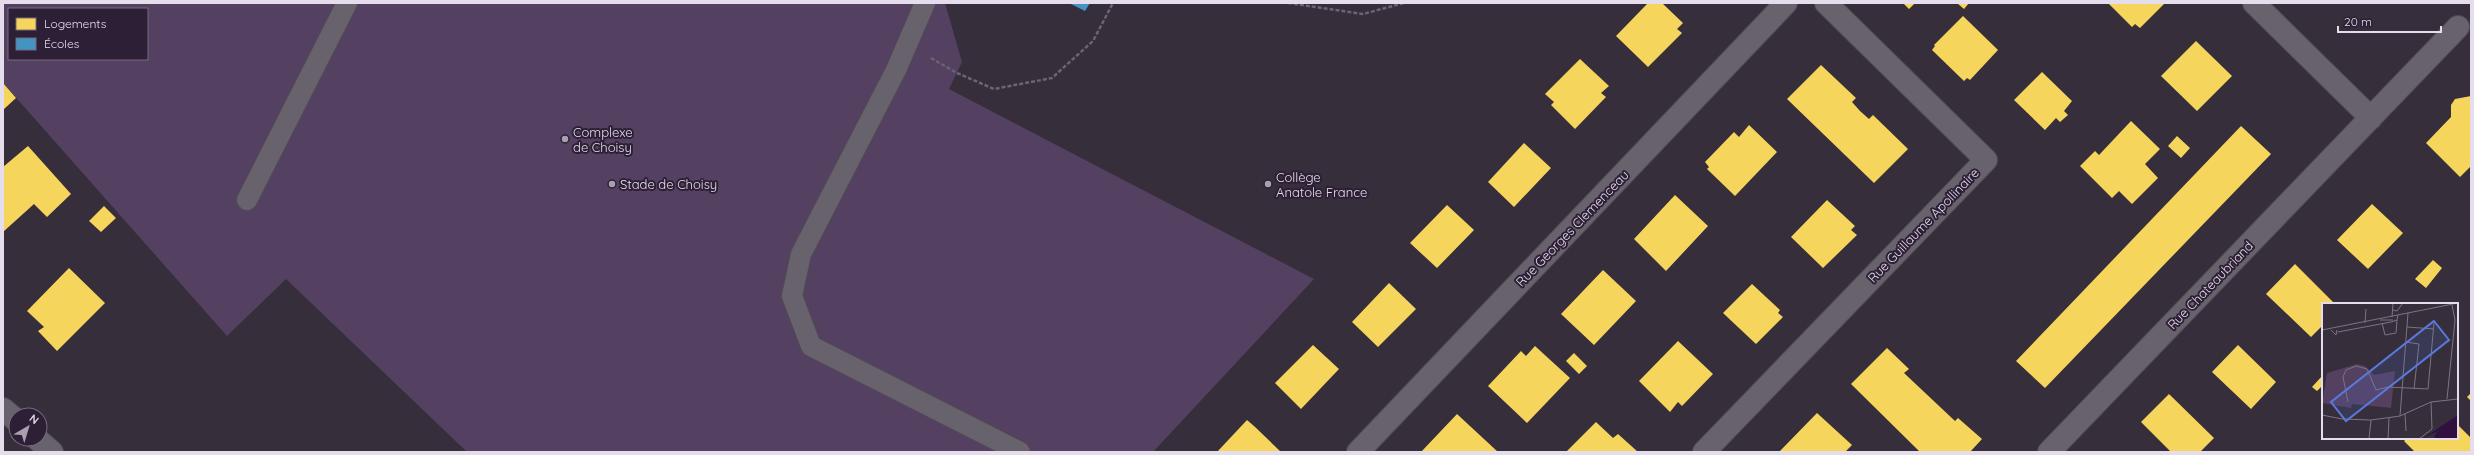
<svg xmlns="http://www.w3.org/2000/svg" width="2474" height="455" font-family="Quicksand,sans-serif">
  <rect width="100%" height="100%" fill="#362e3b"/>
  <!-- green -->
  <path fill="#544060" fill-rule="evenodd" d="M3 3H945L962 62 949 89 1314 279 1153 452H467L286 279 227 336 3 83ZM9 9H147V59H9Z"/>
  <!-- homes -->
  <path fill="#f6d55c" d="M1648 3H1662L1683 23 1677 29 1682 33 1648 67 1616 36Z
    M1903 3H1915L1909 9Z
    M1957 3H1969L1964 9Z
    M2108 3H2165L2140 28 2135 24 2132 27Z
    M1963 16 1998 50 1970 80 1967 78 1964 81 1932 50 1935 46 1934 45Z
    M2196 41 2232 76 2197 111 2161 76Z
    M1580 59 1609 86 1601 93 1606 97 1575 129 1551 105 1554 102 1545 94Z
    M1821 65 1856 98 1852 102 1860 111 1869 119 1873 115 1908 149 1874 183 1787 99Z
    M2042 72 2072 101 2064 111 2068 115 2060 122 2056 118 2045 130 2014 100Z
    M3 83 16 98 3 110Z
    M2471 96V166L2460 177 2426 143 2451 117V105L2455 99Z
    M2131 121 2160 149 2145 164 2158 178 2132 204 2119 191 2112 198 2080 166 2095 151 2099 155Z
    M1749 125 1777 152 1735 196 1707 169 1709 167 1705 162 1734 132 1739 137Z
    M2241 126 2271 154 2045 388 2016 361Z
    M2177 136 2190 148 2181 158 2168 146Z
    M1524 143 1551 168 1514 207 1488 182Z
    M28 146 71 194 47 217 34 204 3 232V167Z
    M1675 195 1708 226 1666 271 1634 239Z
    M1827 200 1855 226 1851 230 1857 235 1823 268 1791 237Z
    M2372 204 2403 233 2368 269 2337 240Z
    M1447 205 1474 230 1437 268 1410 243Z
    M104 206 116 218 101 232 89 221Z
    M2433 260 2442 268 2426 288 2415 279Z
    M2295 264 2335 304H2323V325L2311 337 2266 294Z
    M69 268 105 303 57 351 38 331 44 327 27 311Z
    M1603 270 1636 301 1594 345 1561 314Z
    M1389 283 1416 309 1378 347 1352 322Z
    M1752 284 1780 310 1778 313 1783 317 1756 344 1723 313Z
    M1678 341 1713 374 1682 406 1678 402 1670 412 1639 381Z
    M1313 345 1339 369 1301 409 1275 383Z
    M2238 345 2276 382 2251 409 2212 372Z
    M1535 346 1570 378 1527 423 1488 386 1521 351 1526 356Z
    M1887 348 1909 369 1904 373 1955 421 1958 418 1982 439 1970 452H1920L1851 384Z
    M1574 353 1587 366 1579 374 1566 361Z
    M2323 375V385L2317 391 2312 387Z
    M2471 393V401L2467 397Z
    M2169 394 2214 438 2200 452H2171L2141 422Z
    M1817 413 1852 445 1845 452H1779Z
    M1457 414 1498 452H1421Z
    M1247 420 1254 426 1281 452H1217Z
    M1596 422 1613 438 1618 434 1638 452H1566Z
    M2457 424 2471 438V452H2415L2404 441 2407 438H2457Z"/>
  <!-- schools -->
  <path fill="#4393c3" d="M1069 3H1090L1085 11Z"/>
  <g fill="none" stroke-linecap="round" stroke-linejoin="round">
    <defs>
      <path id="lane" d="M925 3 896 70 801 254 792 296 811 346 1020 452
        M247 200 347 3"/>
      <path id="street" d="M2254 3 2371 118
        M3 409 16 420
        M37 439 52 452
        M1358 452 1786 3
        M1704 452 1986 160 1826 3
        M2049 452 2458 27"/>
    </defs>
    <!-- lane casing -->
    <use href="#lane" stroke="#524b56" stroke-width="22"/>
    <!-- street casing -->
    <use href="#street" stroke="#524b56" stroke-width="24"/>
    <!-- path -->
    <path stroke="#6b656f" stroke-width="2.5" stroke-dasharray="4 2" stroke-linecap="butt" d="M1288 3 1363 14 1404 3
      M931 58 957 73 994 89 1052 78 1093 41 1113 3"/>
    <!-- lane -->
    <use href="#lane" stroke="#68626c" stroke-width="20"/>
    <!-- street -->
    <use href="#street" stroke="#68626c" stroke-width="22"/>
  </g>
  <!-- markers -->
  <g fill="#a8a0ae" stroke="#2d1f35" stroke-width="1.5">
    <circle cx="565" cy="139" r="4"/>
    <circle cx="612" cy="184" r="4"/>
    <circle cx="1268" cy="184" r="4"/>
  </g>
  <g text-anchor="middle" stroke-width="4" stroke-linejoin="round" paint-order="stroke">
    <!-- poi labels -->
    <g font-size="13" fill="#e6ddec" stroke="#2d1f35" text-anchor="start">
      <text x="573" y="137">Complexe<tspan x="573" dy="15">de Choisy</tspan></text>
      <text x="1276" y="182">Collège<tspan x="1276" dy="15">Anatole France</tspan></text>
      <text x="620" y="189">Stade de Choisy</text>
    </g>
    <!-- street labels -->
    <g font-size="13" fill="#e6ddec" stroke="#2d1f35">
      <text transform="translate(1923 225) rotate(-46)" y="5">Rue Guillaume Apollinaire</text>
      <text transform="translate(1572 228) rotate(-46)" y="5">Rue Georges Clemenceau</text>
      <text transform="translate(2210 285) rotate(-46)" y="5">Rue Chateaubriand</text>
    </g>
  </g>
  <!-- overview -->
  <g transform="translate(2322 303)">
    <rect width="136" height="136" fill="#362e3b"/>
    <path d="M35 61 43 63 52 72 73 68 69 105 30 101 29 105 0 100 5 70Z" fill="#544060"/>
    <path d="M136 112V136H114L112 133 116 128 100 136Z" fill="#2f103f"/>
    <path fill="none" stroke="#7c7482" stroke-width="1" d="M71 7 75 8 81 0M70 14 71 0M58 17H71M43 20 44 6M60 20 63 32 74 30 75 17M85 24 112 26M0 27 136 0M9 27 14 32 15 27M16 29 69 19 75 17 76 12M84 39 97 41 92 86M125 96 133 17 130 2M26 99 21 74 24 67 34 63 45 66 54 87 66 84 106 86 112 20M83 111 84 128M0 112 20 116 49 117M78 113 86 10M47 136 49 117 78 113 109 99 136 96M66 136 67 115M97 136 110 126 109 99"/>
    <path fill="#5979de" fill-opacity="0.15" stroke="#5979de" stroke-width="2" d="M112 18 127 37 24 118 9 99Z"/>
    <rect width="136" height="136" fill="none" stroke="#e6ddec" stroke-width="2"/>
  </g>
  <!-- border -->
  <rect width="2474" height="455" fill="none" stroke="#e6ddec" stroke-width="8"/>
  <!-- legend -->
  <rect x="8" y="8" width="140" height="52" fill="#2d1f35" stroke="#776b7e"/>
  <rect x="16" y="18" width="20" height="12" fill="#f6d55c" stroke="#776b7e"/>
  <text x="44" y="28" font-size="12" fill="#e6ddec">Logements</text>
  <rect x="16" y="38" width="20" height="12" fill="#4393c3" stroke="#776b7e"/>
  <text x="44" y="48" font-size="12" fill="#e6ddec">Écoles</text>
  <!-- north arrow -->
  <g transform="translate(28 427) rotate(38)"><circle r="19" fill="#2d1f35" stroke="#776b7e"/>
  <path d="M0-3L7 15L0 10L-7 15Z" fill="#a8a0ae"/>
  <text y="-6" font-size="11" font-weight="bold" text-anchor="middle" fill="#e6ddec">N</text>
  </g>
  <!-- scale -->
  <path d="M2338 26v6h103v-6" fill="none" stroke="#e6ddec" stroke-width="2"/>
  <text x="2344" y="26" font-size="12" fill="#e6ddec" stroke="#2d1f35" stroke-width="3" paint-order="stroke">20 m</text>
</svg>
